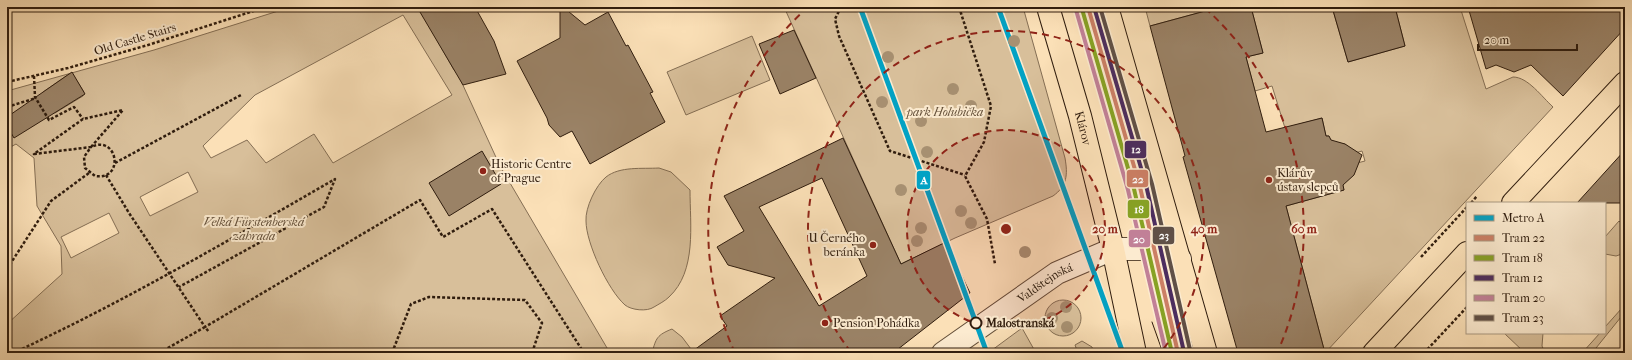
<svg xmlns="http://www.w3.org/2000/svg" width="1632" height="360" font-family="'IM FELL French Canon',serif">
  <rect width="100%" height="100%" fill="#fbe0b7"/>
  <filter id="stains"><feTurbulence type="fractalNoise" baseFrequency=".005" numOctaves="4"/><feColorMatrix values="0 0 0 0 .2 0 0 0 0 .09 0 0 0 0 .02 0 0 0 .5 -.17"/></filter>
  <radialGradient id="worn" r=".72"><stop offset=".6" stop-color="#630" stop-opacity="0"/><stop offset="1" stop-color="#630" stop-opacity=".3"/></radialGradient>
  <!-- green -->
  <path fill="#d8bf9a" stroke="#846e54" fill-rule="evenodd" d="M291 7H418L454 70H456L500 166 610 353H7V324L62 274 61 246 37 206 34 158 16 144 7 149V91L154 50ZM403 15 452 95 333 163 314 134 266 163 247 140 211 158 203 146 255 95ZM69 74 73 75 84 92 83 96 55 113 50 111 41 96 43 92ZM188 172 198 192 150 216 140 197ZM109 213 119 233 71 258 61 237Z
    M784 7H1023L1065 158C1068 175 1067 186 1053 196L955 238 901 264Z
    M1145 7H1220L1150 26Z
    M1251 7H1332L1348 62 1405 46 1395 7H1460L1486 89 1513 77C1528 77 1542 97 1553 107L1325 353 1286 206 1344 190 1342 183 1357 163 1365 161 1362 151 1355 153 1345 144 1331 142 1329 136H1326L1322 118 1285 128 1272 86 1255 91 1246 57 1263 53Z
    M752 36 770 80 686 115 667 72Z
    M659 168 671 172 690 190C690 225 697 271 669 297 665 301 659 304 654 307 647 312 631 310 625 305 608 290 586 243 586 221 585 208 596 185 606 177 620 166 642 169 659 168Z
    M1619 221 1625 227V253L1616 256 1605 254V237Z
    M1045 318a18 18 0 1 1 36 0a18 18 0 1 1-36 0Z
    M1622 308 1625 312 1592 353H1582L1600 333H1605V327Z
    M1022 328 1036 353H988Z
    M672 329 682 337 694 353H652C656 338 657 335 672 329Z
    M1504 333H1543L1542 346 1545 353H1525Z
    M1082 341 1092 347 1094 353H1078L1075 345Z"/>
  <!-- building -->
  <path fill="#9a8266" stroke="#301d0e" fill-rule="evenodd" d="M417 7H475L494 41 506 74 463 85Z
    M560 7H563L585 25 608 12 626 46 628 45 653 92 650 93 665 122 590 164 572 131 560 137 549 125 547 118 517 61 560 38Z
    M1220 7H1251L1263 53 1246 57 1266 132 1322 118 1326 136H1329L1331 140 1345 144 1362 155 1354 175 1343 185 1344 190 1286 206 1325 353H1238L1183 157 1185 156 1150 26Z
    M1332 7H1395L1405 46 1348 62Z
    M1468 7H1625V28L1563 96 1531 65 1514 72 1496 65 1486 69Z
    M794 30 816 78 780 94 759 44Z
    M72 72 85 94 14 138 7 126V117Z
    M843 138 901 264 946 242 970 293 893 353H690L727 326 720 316 775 278 728 265 717 247 744 231 724 196ZM822 178 867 276 819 306 759 207Z
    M1625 150V203H1577Z
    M482 151 501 184 449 216 429 183Z"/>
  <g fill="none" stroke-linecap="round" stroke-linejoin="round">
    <defs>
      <g id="minor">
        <path id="s1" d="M943 353 1057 273 1113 249H1155L1180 259"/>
      </g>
      <g id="major">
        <path id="s2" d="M1048 7 1080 116 1113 249 1135 353"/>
        <path d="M1107 7 1206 353"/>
        <path d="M1513 203 1625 83"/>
        <path d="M1374 353 1467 253"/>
      </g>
    </defs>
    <!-- minor casing -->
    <use href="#minor" stroke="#634e38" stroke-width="24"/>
    <!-- major casing -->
    <use href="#major" stroke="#301d0e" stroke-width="24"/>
    <!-- path -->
    <path stroke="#301d0e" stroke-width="2.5" stroke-dasharray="3 2" stroke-linecap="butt" d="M841 7 835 19 839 36 890 151 965 175
      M959 7 991 106 984 142 965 176 987 219 995 264
      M34 76 35 97 49 120 74 107 83 119
      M7 82 68 68 148 45 266 7
      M7 107 36 98
      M91 147 123 110 83 119 34 154 91 147C118 134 125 181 95 176L85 168 84 157 91 147
      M115 163 241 95
      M106 175 129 213 205 327 420 200 443 237 492 209 584 353
      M1471 203 1477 196
      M1421 257 1467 207
      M7 269 51 201 89 173
      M13 353C124 302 229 240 335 179L324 207 179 287
      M159 353 205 327 209 332
      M392 353 411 304 429 297 525 300 542 323 532 353
      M1424 353 1467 307"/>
    <!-- minor -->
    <use href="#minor" stroke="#fcebd0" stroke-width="22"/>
    <!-- major -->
    <use href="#major" stroke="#fbe0b7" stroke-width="22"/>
    <!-- tram -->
    <path stroke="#301d0e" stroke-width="1" d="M1170 319 1185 353
      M1152 322 1163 353"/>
    <defs>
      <path id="tram-1" d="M1088 7 1140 187 1178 353"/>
      <path id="tram-2" d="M1082 9 1134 189 1172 353"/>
      <path id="tram-3" d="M1094 7 1146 185 1184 352"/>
      <path id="tram-4" d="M1076 10 1128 190 1166 353"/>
      <path id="tram-5" d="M1100 7 1152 184 1190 350"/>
    </defs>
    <!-- tram-1 casing -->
    <use href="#tram-1" stroke="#fcebd0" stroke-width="7"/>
    <!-- tram-2 casing -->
    <use href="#tram-2" stroke="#fcebd0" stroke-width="7"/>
    <!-- tram-3 casing -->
    <use href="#tram-3" stroke="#fcebd0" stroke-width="7"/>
    <!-- tram-4 casing -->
    <use href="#tram-4" stroke="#fcebd0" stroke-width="7"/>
    <!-- tram-5 casing -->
    <use href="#tram-5" stroke="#fcebd0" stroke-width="7"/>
    <!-- tram-1 -->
    <use href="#tram-1" stroke="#cc7f65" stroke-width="4"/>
    <!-- tram-2 -->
    <use href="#tram-2" stroke="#87a224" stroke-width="4"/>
    <!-- tram-3 -->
    <use href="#tram-3" stroke="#4c2d5f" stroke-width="4"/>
    <!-- tram-4 -->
    <use href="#tram-4" stroke="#c18097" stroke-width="4"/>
    <!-- tram-5 -->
    <use href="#tram-5" stroke="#605047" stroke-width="4"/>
    <defs>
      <path id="metro-1" d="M860 7 987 353
        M998 7 1123 353"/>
    </defs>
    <!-- metro-1 casing -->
    <use href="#metro-1" stroke="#fcebd0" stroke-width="8"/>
    <!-- metro-1 -->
    <use href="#metro-1" stroke="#02a2c4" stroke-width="5"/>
  </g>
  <!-- trees -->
  <g fill="#a79071">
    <circle cx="1014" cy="41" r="6"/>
    <circle cx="888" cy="57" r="6"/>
    <circle cx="953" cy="89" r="6"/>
    <circle cx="882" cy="102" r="6"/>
    <circle cx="971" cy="106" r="6"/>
    <circle cx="921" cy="121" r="6"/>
    <circle cx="927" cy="152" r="6"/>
    <circle cx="901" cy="190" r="6"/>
    <circle cx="961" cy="211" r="6"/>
    <circle cx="971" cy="223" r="6"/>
    <circle cx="921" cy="228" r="6"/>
    <circle cx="917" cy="241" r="6"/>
    <circle cx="1025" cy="252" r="6"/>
    <circle cx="1066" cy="307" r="6"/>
    <circle cx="1052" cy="318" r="6"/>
    <circle cx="1067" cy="327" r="6"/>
  </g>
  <!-- distance rings -->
  <circle cx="1006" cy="229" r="99" fill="#8f2418" fill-opacity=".12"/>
  <g fill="none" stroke="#8f2418" stroke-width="2" stroke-dasharray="7 5">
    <circle cx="1006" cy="229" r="99"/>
    <path d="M851 352A198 198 0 1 1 1161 352"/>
    <path d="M735 353A298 298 0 0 1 807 8M1205 8A298 298 0 0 1 1277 353"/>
  </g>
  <!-- markers -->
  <g fill="#8f2418" stroke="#fcebd0" stroke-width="1.5">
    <circle cx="483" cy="171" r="4"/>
    <circle cx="1269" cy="180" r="4"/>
    <circle cx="873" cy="245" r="4"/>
    <circle cx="825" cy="323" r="4"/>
  </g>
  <circle fill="#fcebd0" stroke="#301d0e" stroke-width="2" cx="976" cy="323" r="5.5"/>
  <g text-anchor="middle" stroke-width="4" stroke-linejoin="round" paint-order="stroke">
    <!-- street labels -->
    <g font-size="12" fill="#301d0e" stroke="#fcebd0">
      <text transform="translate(135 39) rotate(-17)" y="4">Old Castle Stairs</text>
      <text dy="4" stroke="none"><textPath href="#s2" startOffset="126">Klárov</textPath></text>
      <text dy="4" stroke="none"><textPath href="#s1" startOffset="124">Valdštejnská</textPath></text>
    </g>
    <!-- park labels -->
    <g font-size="12" font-style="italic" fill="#624e38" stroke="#fcebd0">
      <text x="945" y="116">park Holubička</text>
      <text x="254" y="226">Velká Fürstenberská<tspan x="254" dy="14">zahrada</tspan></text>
    </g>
    <!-- poi labels -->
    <g font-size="12" fill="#301d0e" stroke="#fcebd0" text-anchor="start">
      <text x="491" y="168">Historic Centre<tspan x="491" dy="14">of Prague</tspan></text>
      <text x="1277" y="177">Klárův<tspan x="1277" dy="14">ústav slepců</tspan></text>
      <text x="865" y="242" text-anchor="end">U Černého<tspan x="865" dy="14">beránka</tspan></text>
      <text x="833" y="327">Pension Pohádka</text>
    </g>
    <!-- stop labels -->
    <g font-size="12" font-weight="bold" fill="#301d0e" stroke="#fcebd0" text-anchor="start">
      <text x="986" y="327">Malostranská</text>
    </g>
  </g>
  <circle cx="1006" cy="229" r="6" fill="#8f2418" stroke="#fcebd0" stroke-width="2"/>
  <g font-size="12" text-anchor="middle" font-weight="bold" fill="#8f2418" stroke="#fcebd0" stroke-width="4" stroke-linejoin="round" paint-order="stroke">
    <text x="1105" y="233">20 m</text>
    <text x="1204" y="233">40 m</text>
    <text x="1304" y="233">60 m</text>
  </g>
  <g stroke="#fcebd0" stroke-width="1.5">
    <rect x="1124" y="140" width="23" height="19" rx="4" fill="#4c2d5f"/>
    <rect x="1126" y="169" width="23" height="19" rx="4" fill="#cc7f65"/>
    <rect x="916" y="170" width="15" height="20" rx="4" fill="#02a2c4"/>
    <rect x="1127" y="199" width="23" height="20" rx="4" fill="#87a224"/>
    <rect x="1152" y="226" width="23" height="19" rx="4" fill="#605047"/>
    <rect x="1128" y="229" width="23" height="19" rx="4" fill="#c18097"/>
  </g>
  <g font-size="11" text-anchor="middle" font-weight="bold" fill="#fff">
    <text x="1136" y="153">12</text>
    <text x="1138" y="183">22</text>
    <text x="924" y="184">A</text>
    <text x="1139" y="213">18</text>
    <text x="1164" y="239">23</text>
    <text x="1139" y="243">20</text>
  </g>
  <!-- margin -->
  <rect width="1632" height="360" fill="none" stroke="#fbe0b7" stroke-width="24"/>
  <rect x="8" y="8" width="1616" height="344" fill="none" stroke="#301d0e" stroke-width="2"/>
  <rect x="12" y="12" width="1608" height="336" fill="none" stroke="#301d0e"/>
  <!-- legend -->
  <rect x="1466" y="202" width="140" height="132" fill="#fcebd0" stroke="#aa9982"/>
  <rect x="1474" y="215" width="20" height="6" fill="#02a2c4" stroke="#aa9982"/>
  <text x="1502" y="222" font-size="12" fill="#301d0e">Metro A</text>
  <rect x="1474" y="235" width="20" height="6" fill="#cc7f65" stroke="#aa9982"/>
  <text x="1502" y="242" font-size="12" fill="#301d0e">Tram 22</text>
  <rect x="1474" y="255" width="20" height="6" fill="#87a224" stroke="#aa9982"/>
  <text x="1502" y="262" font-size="12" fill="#301d0e">Tram 18</text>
  <rect x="1474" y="275" width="20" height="6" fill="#4c2d5f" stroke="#aa9982"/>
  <text x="1502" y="282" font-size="12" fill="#301d0e">Tram 12</text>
  <rect x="1474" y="295" width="20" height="6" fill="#c18097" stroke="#aa9982"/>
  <text x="1502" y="302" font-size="12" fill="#301d0e">Tram 20</text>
  <rect x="1474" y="315" width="20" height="6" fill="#605047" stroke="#aa9982"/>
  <text x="1502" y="322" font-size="12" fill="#301d0e">Tram 23</text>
  <!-- scale -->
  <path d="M1478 44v6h99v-6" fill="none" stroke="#301d0e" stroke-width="2"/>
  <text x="1484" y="44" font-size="12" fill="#301d0e" stroke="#fcebd0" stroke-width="3" paint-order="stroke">20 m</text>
  <rect width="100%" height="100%" filter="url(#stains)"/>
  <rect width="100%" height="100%" fill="url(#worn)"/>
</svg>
